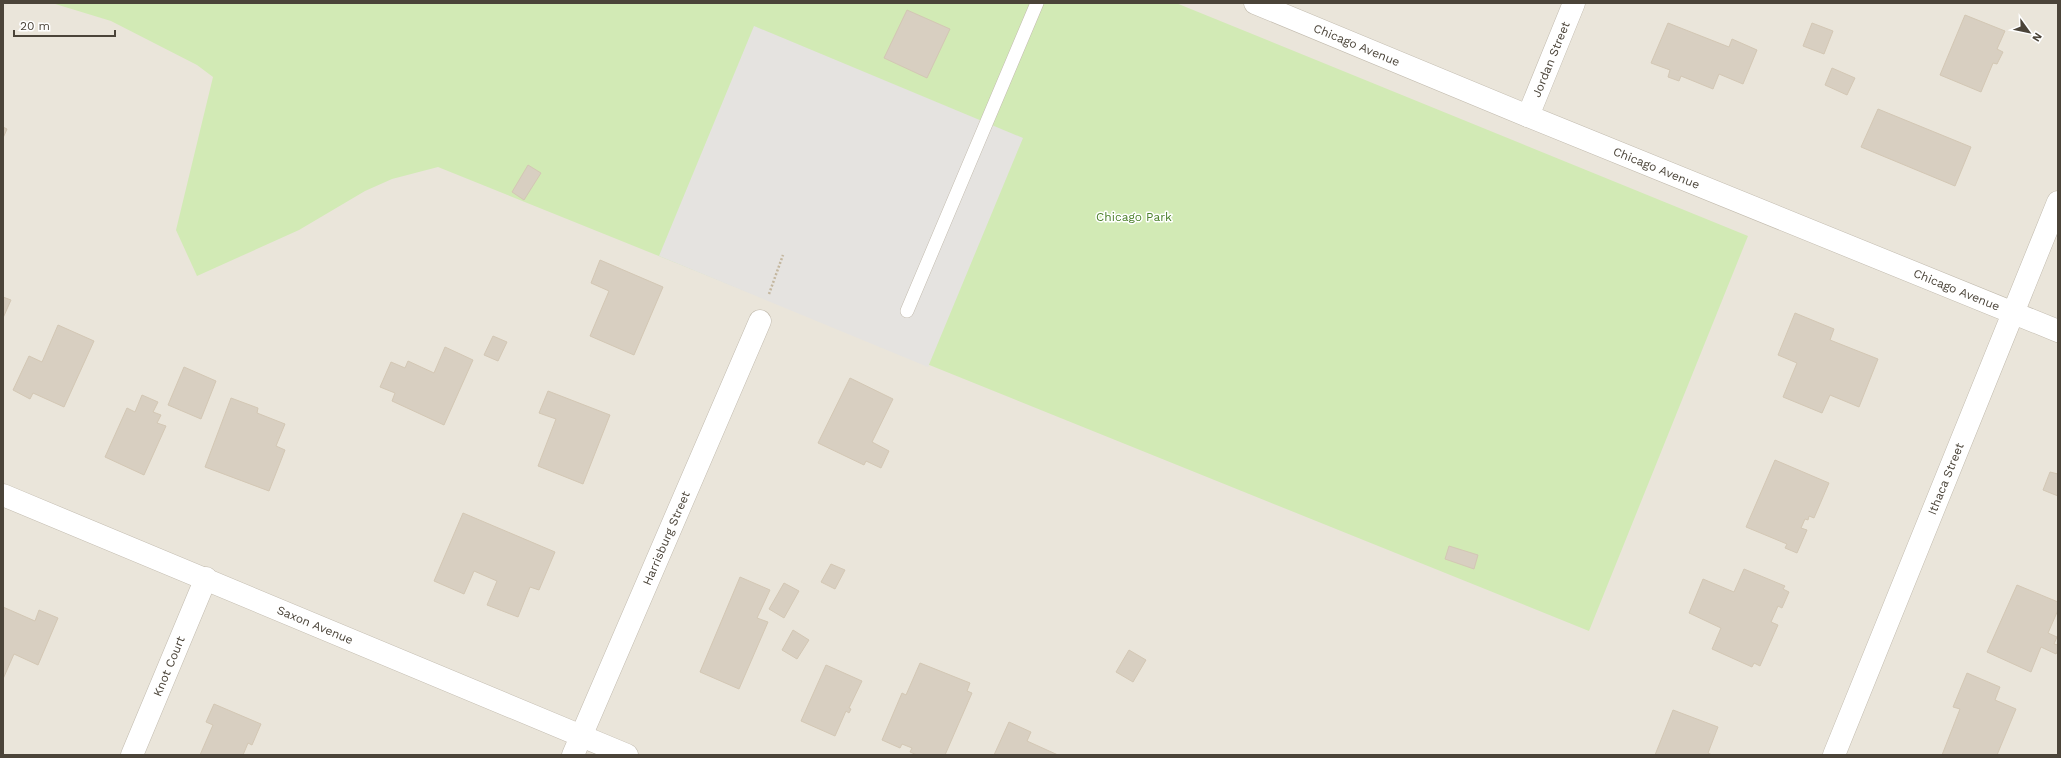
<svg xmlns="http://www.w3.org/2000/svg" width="2061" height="758" font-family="'Work Sans',sans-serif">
  <rect width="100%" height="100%" fill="#f6f3ec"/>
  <!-- residential -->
  <path fill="#eae5da" d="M3 3H2058V755H3Z"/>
  <!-- green -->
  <path fill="#d2eab5" d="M52 3H1176L1748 236 1589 631 438 167 392 179 365 191 299 230 197 276 176 230 213 77 197 65 111 21Z"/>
  <!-- parking -->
  <path fill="#e5e3e0" d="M754 26 1023 138 928 367 659 256Z"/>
  <!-- building -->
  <path fill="#d8cfc1" stroke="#d3c7b4" d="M907 10 950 29 927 78 884 58Z
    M1965 15 2005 31 1997 49 2003 52 1997 64 1993 63 1981 92 1940 75Z
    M1668 23 1729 47 1732 39 1757 50 1743 84 1719 74 1713 89 1681 76 1679 81 1668 77 1670 70 1651 63Z
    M1812 23 1833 31 1824 54 1803 46Z
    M1832 68 1855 78 1847 95 1825 85Z
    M1878 109 1971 147 1955 186 1861 147Z
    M3 127 7 129 3 138Z
    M528 165 541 173 524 200 512 192Z
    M600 260 663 287 634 355 590 336 609 291 591 283Z
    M3 297 11 300 3 318Z
    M1795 313 1834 329 1830 340 1878 359 1859 407 1830 395 1822 413 1783 397 1797 363 1778 355Z
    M58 325 94 341 64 407 33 393 30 399 13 390 29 356 42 362Z
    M493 336 507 342 498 361 484 355Z
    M445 347 473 360 444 425 392 401 395 393 380 387 391 362 405 368 408 361 434 373Z
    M184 367 216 381 201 419 168 405Z
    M850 378 893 399 872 442 889 451 881 468 866 461 864 465 818 443Z
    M548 391 610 415 583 484 538 466 556 419 539 413Z
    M142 395 158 402 153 412 161 415 157 423 166 426 144 475 105 457 127 408 135 412Z
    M231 398 258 408 257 413 285 424 276 446 285 450 269 491 205 467Z
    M1775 460 1829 483 1814 518 1809 516 1808 520 1805 519 1801 528 1807 530 1797 553 1785 548 1787 544 1746 527Z
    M2050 472 2058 474V496L2043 490Z
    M463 513 555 552 539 590 530 587 518 617 487 605 497 581 474 571 464 594 434 581Z
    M1449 546 1478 555 1474 569 1445 559Z
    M831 564 845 570 835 589 821 582Z
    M1744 569 1785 586 1783 589 1789 592 1782 608 1778 606 1771 622 1778 625 1760 666 1754 663 1752 667 1712 649 1721 628 1689 613 1703 579 1734 592Z
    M740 577 770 590 757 618 768 622 739 689 700 672Z
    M784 583 799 591 784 618 769 609Z
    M2017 585 2058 602V610L2048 633 2057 637 2054 644 2058 645V650L2056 654 2041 647 2031 672 1987 652Z
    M3 607 35 621 39 610 58 618 38 665 14 654 3 679Z
    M793 630 809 640 797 659 782 650Z
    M1129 650 1146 660 1133 682 1116 672Z
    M920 663 970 683 967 691 972 693 945 755H917L910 752 912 748 902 744 900 748 882 740 902 693 906 695Z
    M826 665 862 681 849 708 851 709 849 713 846 711 835 736 801 721Z
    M1967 673 2000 687 1995 700 2016 709 1997 755H1942L1960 709 1953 707Z
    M214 704 261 724 252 745 248 743 243 755H200L213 725 206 722Z
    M1673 710 1718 727 1708 753 1712 755H1655Z
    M1009 722 1031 732 1027 741 1058 755H994Z"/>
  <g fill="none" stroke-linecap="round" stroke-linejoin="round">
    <defs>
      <path id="service" d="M907 311 1037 3"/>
      <g id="minor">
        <path id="s1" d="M1255 3 1528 116 2058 331"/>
        <path id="s2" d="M1528 116 1574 3"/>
        <path id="s3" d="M132 755 206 578"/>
        <path id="s4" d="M573 755 760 321"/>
        <path id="s5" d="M1834 755 2058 202"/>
      </g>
      <g id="tertiary">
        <path id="s6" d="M3 495 627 755"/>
      </g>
    </defs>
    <!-- service casing -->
    <use href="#service" stroke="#c2bbae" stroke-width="14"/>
    <!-- minor casing -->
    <use href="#minor" stroke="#c2bbae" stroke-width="23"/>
    <!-- tertiary casing -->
    <use href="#tertiary" stroke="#c2bbae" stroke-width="23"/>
    <!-- path -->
    <path stroke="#c4b79f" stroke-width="2.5" stroke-dasharray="2 2" stroke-linecap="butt" d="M769 294 783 255"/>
    <!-- service -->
    <use href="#service" stroke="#fff" stroke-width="13"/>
    <!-- minor -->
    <use href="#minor" stroke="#fff" stroke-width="22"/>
    <!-- tertiary -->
    <use href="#tertiary" stroke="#fff" stroke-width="22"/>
  </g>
  <g text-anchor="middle" stroke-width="3" stroke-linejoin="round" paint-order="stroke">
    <!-- street labels -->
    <g font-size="12" fill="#4b4439" stroke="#fff">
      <text dy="4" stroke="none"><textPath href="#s1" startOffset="110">Chicago Avenue</textPath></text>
      <text dy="4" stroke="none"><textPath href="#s2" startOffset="61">Jordan Street</textPath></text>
      <text dy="4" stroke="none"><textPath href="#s1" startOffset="434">Chicago Avenue</textPath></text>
      <text dy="4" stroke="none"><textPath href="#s1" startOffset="758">Chicago Avenue</textPath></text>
      <text dy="4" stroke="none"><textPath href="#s5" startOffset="298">Ithaca Street</textPath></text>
      <text dy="4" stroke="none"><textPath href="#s4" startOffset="236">Harrisburg Street</textPath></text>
      <text dy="4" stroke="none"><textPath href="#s6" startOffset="338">Saxon Avenue</textPath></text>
      <text dy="4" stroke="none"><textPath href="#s3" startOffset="96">Knot Court</textPath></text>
    </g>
    <!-- park labels -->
    <g font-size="12" fill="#4a7f2a" stroke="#fff">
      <text x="1134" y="221">Chicago Park</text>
    </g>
  </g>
  <!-- border -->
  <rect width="2061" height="758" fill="none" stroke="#4b4439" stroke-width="8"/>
  <!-- north arrow -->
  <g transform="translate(2029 32) rotate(123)" stroke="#ffffff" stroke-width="3" paint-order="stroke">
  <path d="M0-3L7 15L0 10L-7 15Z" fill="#4b4439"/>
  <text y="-6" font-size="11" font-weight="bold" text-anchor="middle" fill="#4b4439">N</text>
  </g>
  <!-- scale -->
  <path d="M14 30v6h101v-6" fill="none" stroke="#4b4439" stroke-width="2"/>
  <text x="20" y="30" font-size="12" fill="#4b4439" stroke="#ffffff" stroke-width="3" paint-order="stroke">20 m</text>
</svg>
